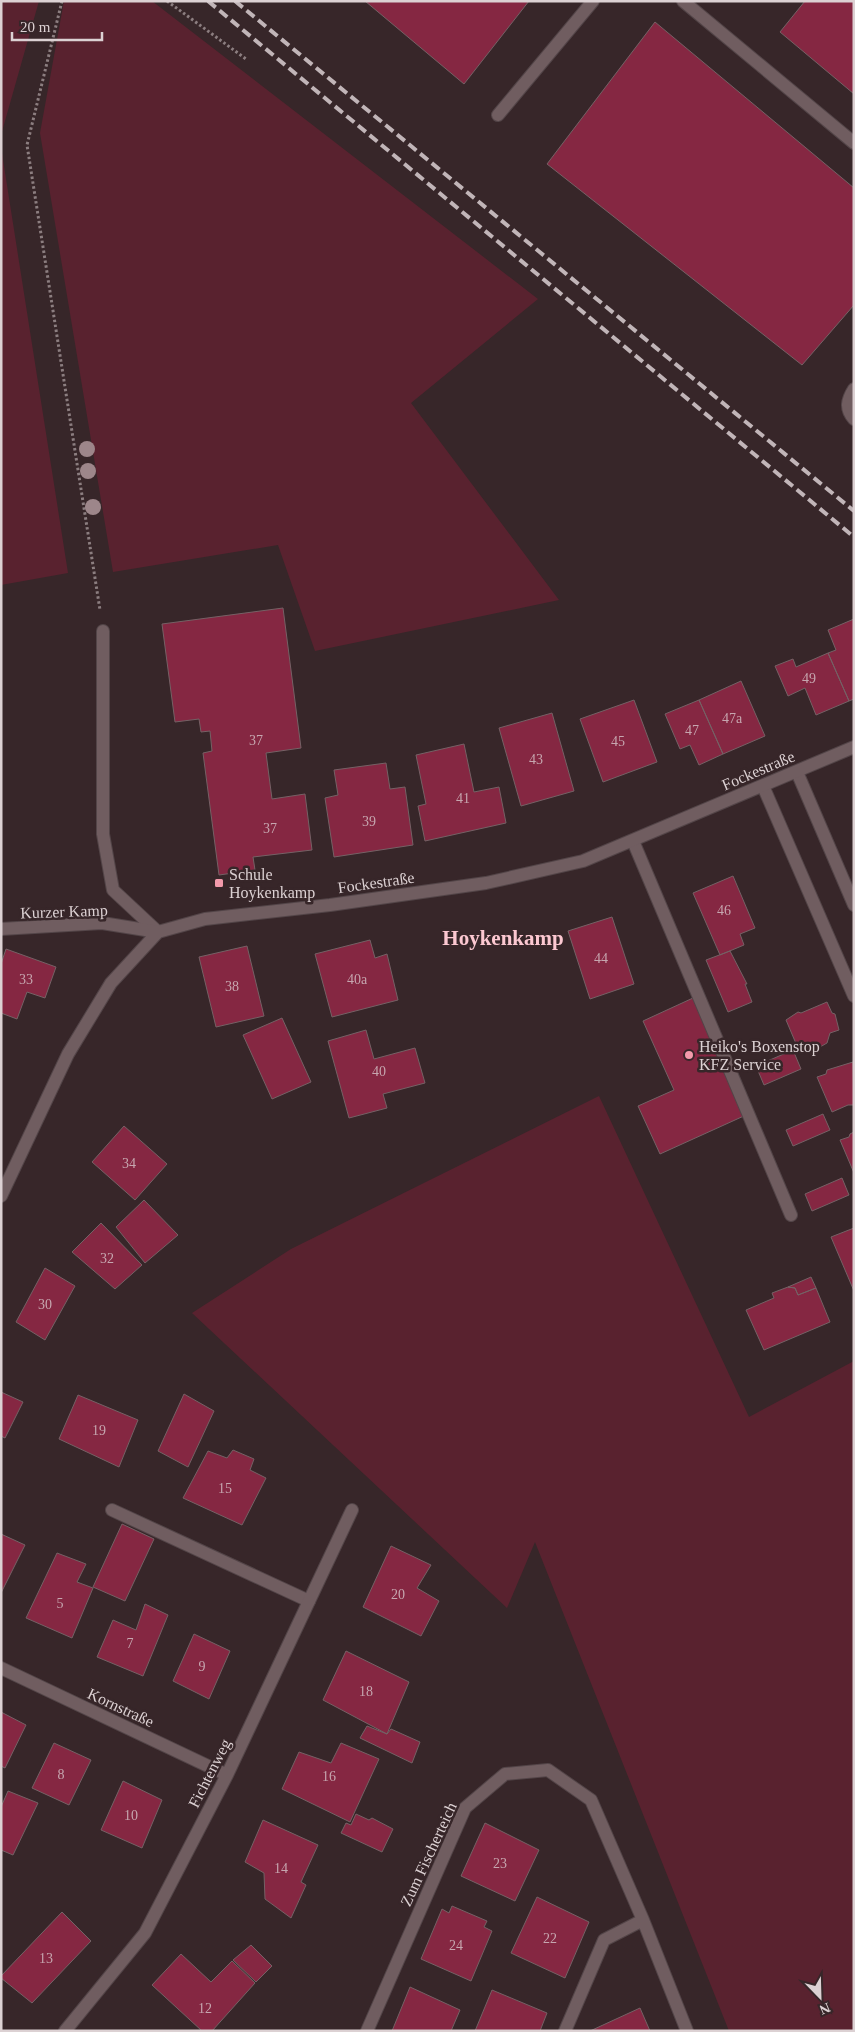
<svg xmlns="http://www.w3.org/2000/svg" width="855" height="2032" font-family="'Times New Roman',serif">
  <rect width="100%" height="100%" fill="#372629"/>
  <!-- green -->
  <path fill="#59222f" d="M1 1H39L1 135Z
    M64 1H152L538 299 411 403 559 600 315 651 278 545 113 572 40 133Z
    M1 147 68 573 1 585Z
    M599 1096 749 1417 854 1361V2031H729L535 1542 507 1608 192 1313 291 1249Z"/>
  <!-- building -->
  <path fill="#852742" stroke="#756165" d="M365 1H529L464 84Z
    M805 1H854V94L780 32Z
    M655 22 854 188V305L802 365 547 164Z
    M283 608 301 748 266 753 272 799 305 794 312 850 253 857 255 870 219 875 203 753 212 751 210 731 201 732 199 719 175 722 162 624Z
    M854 619V699L849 701 828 653 836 650 828 630Z
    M828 653 849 701 816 715 805 688 788 696 775 666 793 659 796 667Z
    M741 681 765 736 723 754 699 700Z
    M634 700 657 762 603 782 580 719Z
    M699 700 723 754 699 765 690 745 680 749 665 714Z
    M552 713 574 791 521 806 499 728Z
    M464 744 474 792 499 787 506 823 425 841 418 806 426 804 416 755Z
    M386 763 390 789 405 787 413 845 334 857 325 798 338 795 334 770Z
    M733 876 755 928 740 934 744 945 720 955 693 893Z
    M612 917 634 984 590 999 568 931Z
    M370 940 375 958 387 954 398 1000 332 1017 315 954Z
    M247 946 264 1016 216 1027 199 957Z
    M6 949 56 967 45 998 27 992 17 1019 1 1013V964Z
    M730 951 747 984H745L752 1002 728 1012 706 960Z
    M693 998 746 1115 660 1154 638 1106 674 1090 643 1021Z
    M827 1002 832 1013 835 1014 839 1030 830 1033 827 1043 820 1047 817 1045 800 1053 786 1020 798 1012 801 1013Z
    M282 1018 311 1082 272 1099 243 1035Z
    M366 1030 374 1059 415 1048 425 1083 383 1094 387 1108 349 1118 328 1041Z
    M793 1050 801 1069 764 1085 756 1066Z
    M853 1062 854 1105H848L832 1112 817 1077 826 1074 827 1070Z
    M823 1114 830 1130 793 1146 786 1130Z
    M124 1126 167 1164 135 1200 92 1162Z
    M854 1132V1173L840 1140 849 1137 850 1134Z
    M842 1178 849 1195 812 1211 805 1194Z
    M144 1200 178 1235 145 1263 116 1227Z
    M101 1223 142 1265 115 1289 72 1252Z
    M854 1228V1291L831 1237Z
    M45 1268 75 1286 45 1340 16 1322Z
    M811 1277 816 1288 798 1295 795 1288 788 1287Z
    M788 1287 795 1288 798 1295 816 1288 830 1322 764 1350 746 1310 774 1298 772 1293Z
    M1 1392 23 1402 5 1438 1 1436Z
    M184 1394 214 1411 188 1467 158 1451Z
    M78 1395 138 1420 119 1467 59 1439Z
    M233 1450 254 1459 250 1470 266 1478 242 1525 183 1498 208 1451 227 1458Z
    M122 1524 154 1539 125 1601 93 1587Z
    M1 1534 25 1545 1 1593Z
    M391 1546 431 1565 417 1588 439 1601 421 1636 363 1607Z
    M57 1553 86 1564 77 1582 93 1588 72 1638 26 1618Z
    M145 1604 168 1615 143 1676 97 1657 113 1620 136 1630Z
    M194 1634 230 1651 209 1699 173 1681Z
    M346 1651 409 1682 387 1734 323 1700Z
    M1 1712 26 1725 5 1768 1 1766Z
    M367 1726 387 1734 391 1729 420 1742 412 1763 360 1738Z
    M54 1743 91 1760 69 1805 32 1788Z
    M341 1743 379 1759 350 1822 282 1789 299 1752 331 1763Z
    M123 1781 162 1800 142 1848 101 1830Z
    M8 1791 38 1803 13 1855 1 1850V1807Z
    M356 1814 369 1820 372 1818 393 1829 382 1852 341 1833 346 1823 351 1825Z
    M263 1820 318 1845 301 1882 306 1885 291 1918 265 1899 264 1873 245 1862Z
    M485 1823 539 1850 515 1901 461 1876Z
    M537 1897 589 1922 565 1978 511 1953Z
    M452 1906 487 1921 484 1927 492 1931 471 1981 421 1959 442 1909 449 1913Z
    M62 1912 91 1941 32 2003 1 1978V1976Z
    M251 1945 272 1966 256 1982 233 1960Z
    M181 1954 211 1982 232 1961 255 1983 212 2031H202L152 1985Z
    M410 1987 460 2010 451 2031H392Z
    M492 1990 547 2013 540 2031H475Z
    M640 2008 650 2031H590Z"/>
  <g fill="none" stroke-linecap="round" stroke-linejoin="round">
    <defs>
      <path id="service" d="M683 1 854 143
        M498 115 593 1
        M854 389C847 400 845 409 854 419
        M103 631V834L113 890 158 932
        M797 772 854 905
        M763 786 854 996
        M633 841 791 1215
        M112 1510 309 1601"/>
      <path id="minor" d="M1 929 102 923 158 932
        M1 1196 68 1054 111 983 158 932 205 919 330 905 486 883 583 861 854 747
        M1 1668 227 1775
        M65 2031 145 1933 227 1775 352 1510
        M367 2031 465 1808 505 1774 548 1770 591 1800 643 1920 687 2031
        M565 2031 604 1940 643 1920"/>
    </defs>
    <!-- service casing -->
    <use href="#service" stroke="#534548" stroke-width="14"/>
    <!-- minor casing -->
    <use href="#minor" stroke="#534548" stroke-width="14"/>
    <!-- path -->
    <path stroke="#8c7e80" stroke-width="3" stroke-dasharray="2.5 2.5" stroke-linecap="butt" d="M62 1 27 145 100 610
      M167 1 246 59"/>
    <!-- service -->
    <use href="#service" stroke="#705d60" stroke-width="12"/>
    <!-- minor -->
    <use href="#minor" stroke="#705d60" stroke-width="12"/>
    <!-- rail -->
    <path stroke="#c1b5b8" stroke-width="4" stroke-dasharray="10 5" stroke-linecap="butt" d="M208 1 854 537
      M235 1 854 511"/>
  </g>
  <!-- trees -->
  <g fill="#9d868a">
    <circle cx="87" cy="449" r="8"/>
    <circle cx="88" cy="471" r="8"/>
    <circle cx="93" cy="507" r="8"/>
  </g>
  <!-- markers -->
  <g fill="#f39aab" stroke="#372629" stroke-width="2">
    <rect x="214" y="878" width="10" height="10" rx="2.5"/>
    <circle cx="689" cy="1055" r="5"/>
  </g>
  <g text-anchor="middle" stroke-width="5" stroke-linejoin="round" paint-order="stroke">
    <!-- number labels -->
    <g font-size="14" fill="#c6a6af">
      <text x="809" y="683">49</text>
      <text x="732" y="723">47a</text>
      <text x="692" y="735">47</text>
      <text x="256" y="745">37</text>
      <text x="618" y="746">45</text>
      <text x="536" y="764">43</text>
      <text x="463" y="803">41</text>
      <text x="369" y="826">39</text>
      <text x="270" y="833">37</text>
      <text x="724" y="915">46</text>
      <text x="601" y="963">44</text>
      <text x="26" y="984">33</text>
      <text x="357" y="984">40a</text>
      <text x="232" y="991">38</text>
      <text x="379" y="1076">40</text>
      <text x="129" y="1168">34</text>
      <text x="107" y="1263">32</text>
      <text x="45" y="1309">30</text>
      <text x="99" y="1435">19</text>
      <text x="225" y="1493">15</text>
      <text x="398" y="1599">20</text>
      <text x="60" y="1608">5</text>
      <text x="130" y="1648">7</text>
      <text x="202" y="1671">9</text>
      <text x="366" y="1696">18</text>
      <text x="61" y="1779">8</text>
      <text x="329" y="1781">16</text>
      <text x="131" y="1820">10</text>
      <text x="500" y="1868">23</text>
      <text x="281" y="1873">14</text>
      <text x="550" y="1943">22</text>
      <text x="456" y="1950">24</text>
      <text x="46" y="1963">13</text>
      <text x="205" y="2013">12</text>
    </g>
    <!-- street labels -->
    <g font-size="16" fill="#dcd1d3" stroke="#372629">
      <text transform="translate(758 770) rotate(-23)" y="6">Fockestraße</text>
      <text transform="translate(376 882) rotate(-8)" y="6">Fockestraße</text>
      <text transform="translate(64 911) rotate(-2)" y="6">Kurzer Kamp</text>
      <text transform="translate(121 1707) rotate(25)" y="6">Kornstraße</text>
      <text transform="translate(209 1773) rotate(-63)" y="6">Fichtenweg</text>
      <text transform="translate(428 1854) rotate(-65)" y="6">Zum Fischerteich</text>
    </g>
    <!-- poi labels -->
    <g font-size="16" fill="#dcd1d3" stroke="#372629" text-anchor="start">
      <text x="229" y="880">Schule<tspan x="229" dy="18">Hoykenkamp</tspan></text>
      <text x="699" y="1052">Heiko's Boxenstop<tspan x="699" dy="18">KFZ Service</tspan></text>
    </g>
    <!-- district labels -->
    <g font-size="21" font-weight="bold" fill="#fcc8d1" stroke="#372629">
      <text x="503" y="945">Hoykenkamp</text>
    </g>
  </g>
  <!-- border -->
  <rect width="855" height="2032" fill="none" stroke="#dcd1d3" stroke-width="5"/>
  <!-- north arrow -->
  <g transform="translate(820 1997) rotate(157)" stroke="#372629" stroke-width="4" paint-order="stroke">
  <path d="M0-4L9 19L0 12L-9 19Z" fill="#dcd1d3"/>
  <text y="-8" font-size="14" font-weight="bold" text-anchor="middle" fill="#dcd1d3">N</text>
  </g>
  <!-- scale -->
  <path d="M12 32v8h90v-8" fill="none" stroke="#dcd1d3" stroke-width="2.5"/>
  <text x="20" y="32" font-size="15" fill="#dcd1d3" stroke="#372629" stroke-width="4" paint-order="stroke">20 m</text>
</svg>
